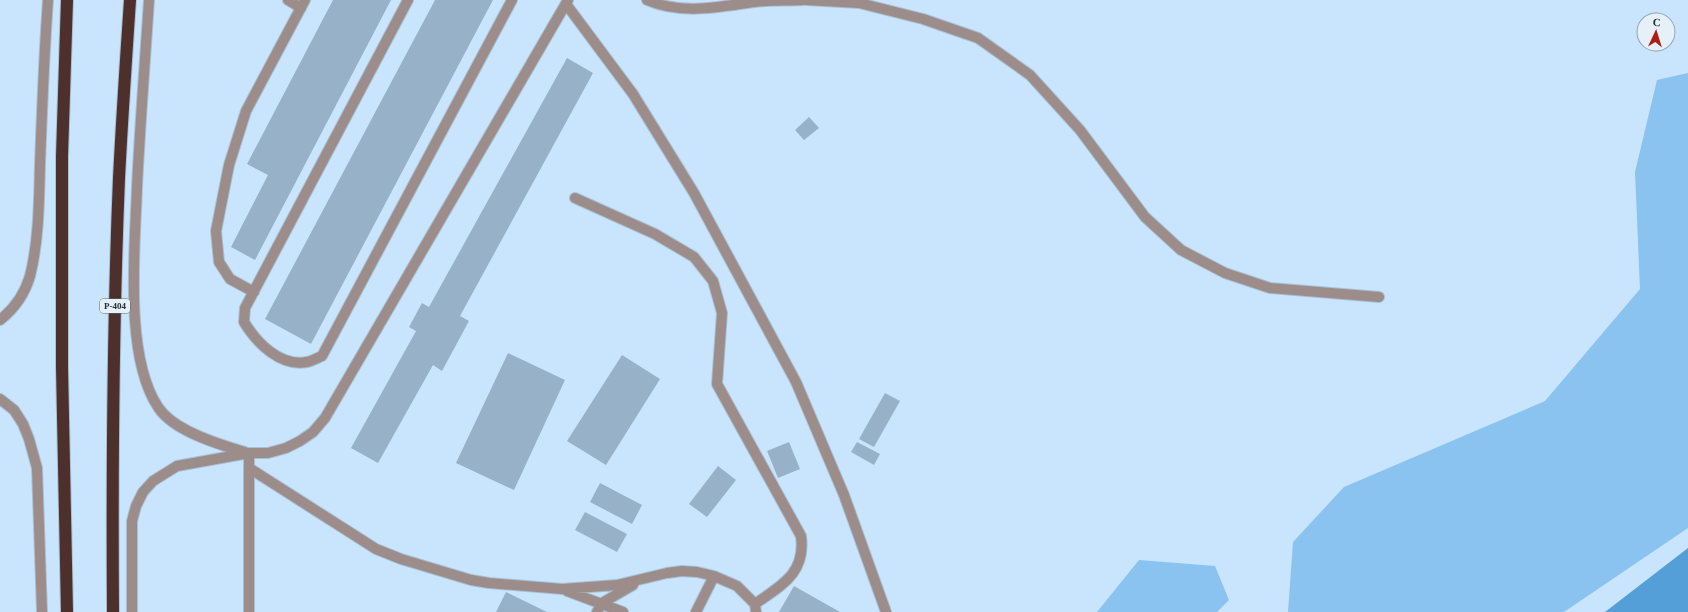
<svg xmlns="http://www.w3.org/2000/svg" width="1688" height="612" font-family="'Times New Roman',serif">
  <rect width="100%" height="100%" fill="#c9e5fd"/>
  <!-- green -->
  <path fill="#8ac2f0" d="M1688 73V528L1564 612H1288L1293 542 1344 487 1545 401 1640 289 1635 172 1657 80Z
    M1139 560 1215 566 1229 600 1217 612H1097Z"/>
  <!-- water -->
  <path fill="#559fd9" d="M1688 548V612H1605Z"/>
  <!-- building -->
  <path fill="#97b1c8" d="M333 0H391L255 260 231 247 268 175 247 164Z
    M435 0H493L311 344 265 319Z
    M567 58 593 73 460 316 469 321 442 371 433 365 378 463 351 448 416 331 409 327 422 303 429 307Z
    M809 117 819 128 804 140 795 130Z
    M508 353 565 380 514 490 456 463Z
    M622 355 660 379 606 465 567 441Z
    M885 393 900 401 874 447 859 439Z
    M789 442 800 469 778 478 767 451Z
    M857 442 880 454 874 465 851 452Z
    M718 466 736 480 707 517 689 504Z
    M600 483 642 505 632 524 590 502Z
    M585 512 627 534 617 552 575 530Z
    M794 586 840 612H779Z
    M506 592 547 612H496Z"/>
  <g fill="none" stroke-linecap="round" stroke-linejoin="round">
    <defs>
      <path id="lane" d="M288 0 301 8
        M408 0 245 308 244 322C257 343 280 367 307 362 312 361 317 358 322 356L512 0
        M647 0C681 15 718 7 754 2 770 0 787 1 803 0
        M806 0 859 3 923 19 978 38 1030 75 1080 130 1145 217 1181 250 1225 273 1270 288 1379 297
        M566 4 633 94 694 193 796 382 844 495 886 612
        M575 198 655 234 694 257 713 281 722 313 717 384 801 536C806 573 782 585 755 604
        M254 292 230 279 219 262 216 231 229 165 246 111 305 0
        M249 468 376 549 401 559 471 580 489 583 562 589 617 585 667 573 682 571 697 572 714 576 737 586 755 604 756 612
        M567 591 623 612
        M249 612V453
        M597 612 602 603 633 585
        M696 612 714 576"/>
      <path id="street" d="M149 0C145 62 140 125 137 187 135 248 124 356 158 407 173 431 220 445 245 452
        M0 320C14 309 25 293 30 276 39 240 39 201 40 164 42 109 44 55 48 0
        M0 399 14 410 23 424 29 439 37 468 42 612
        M132 612V521L136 506 143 492 153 481 177 466 249 453H268L286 448 300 441 313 432 325 418 568 0"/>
      <path id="highway" d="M67 0 62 156V367L67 612
        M113 612C112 467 113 323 119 178 122 119 126 59 130 0"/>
    </defs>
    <!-- lane casing -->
    <use href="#lane" stroke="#a8c0d5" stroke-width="12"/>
    <!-- street casing -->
    <use href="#street" stroke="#a8c0d5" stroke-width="12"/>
    <!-- highway casing -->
    <use href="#highway" stroke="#a8c0d5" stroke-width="14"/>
    <!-- lane -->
    <use href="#lane" stroke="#9c8c8a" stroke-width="10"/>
    <!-- street -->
    <use href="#street" stroke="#9c8c8a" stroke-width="10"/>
    <!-- highway -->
    <use href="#highway" stroke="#4d302b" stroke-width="12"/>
  </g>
  <g text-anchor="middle" stroke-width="3.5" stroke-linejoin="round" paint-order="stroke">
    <!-- shield labels -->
    <rect fill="#e5f0f9" stroke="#5d6870" stroke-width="1" x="100" y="299" width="30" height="14" rx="3"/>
    <g font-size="9" font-weight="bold" fill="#232d36">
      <text x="115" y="309">Р-404</text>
    </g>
  </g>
  <!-- north arrow -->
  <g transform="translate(1656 32) rotate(4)"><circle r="19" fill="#e5f0f9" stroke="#97a2ab"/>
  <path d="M0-3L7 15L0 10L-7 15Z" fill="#ae1e15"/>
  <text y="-6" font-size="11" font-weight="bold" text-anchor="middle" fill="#232d36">С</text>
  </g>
</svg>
